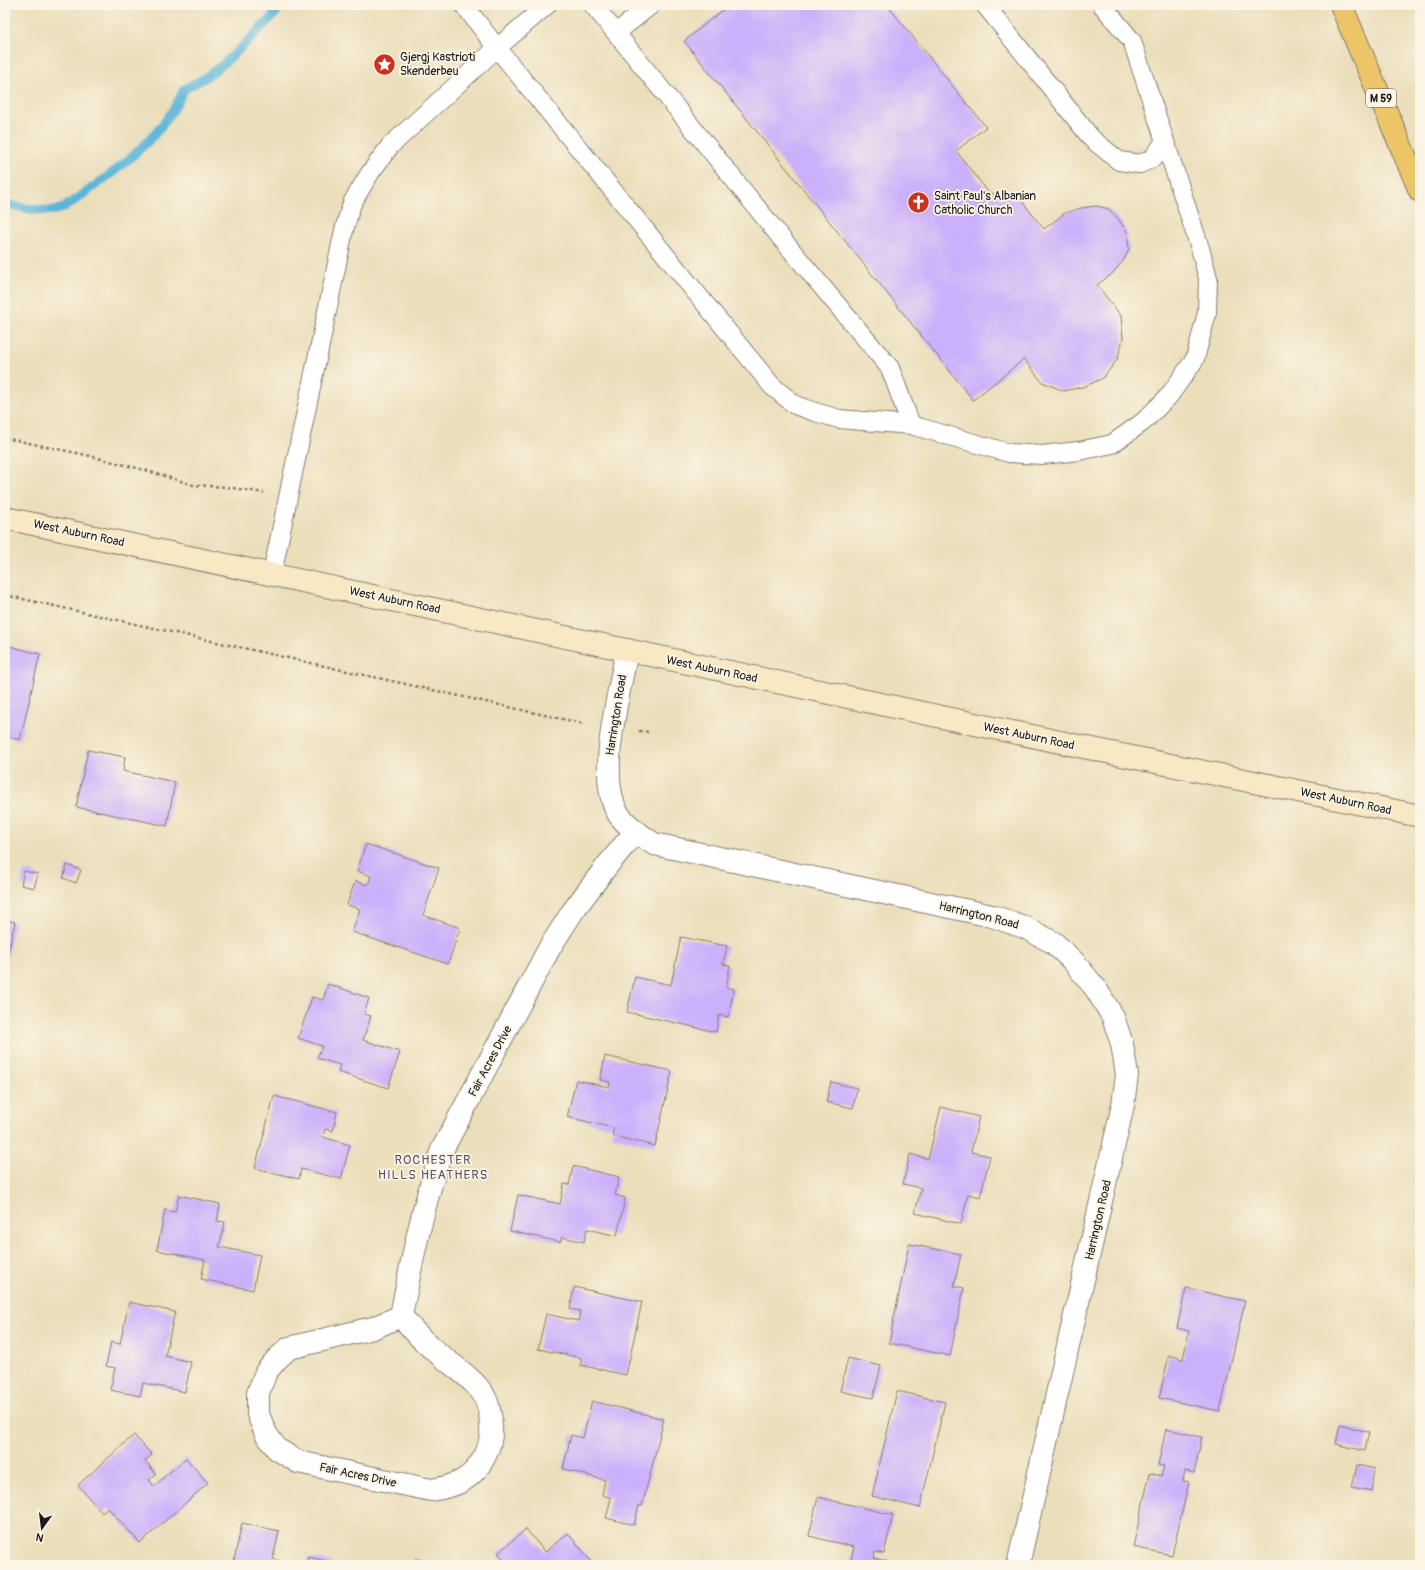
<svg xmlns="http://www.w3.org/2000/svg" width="1425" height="1570" font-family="Pangolin,sans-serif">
  <rect width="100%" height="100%" fill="#fcf5e5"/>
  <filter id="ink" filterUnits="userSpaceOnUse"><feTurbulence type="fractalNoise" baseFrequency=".025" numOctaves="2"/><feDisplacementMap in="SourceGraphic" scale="8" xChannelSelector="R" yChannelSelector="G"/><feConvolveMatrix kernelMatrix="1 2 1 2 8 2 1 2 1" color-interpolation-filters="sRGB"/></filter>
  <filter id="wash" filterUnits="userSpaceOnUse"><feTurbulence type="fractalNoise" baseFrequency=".012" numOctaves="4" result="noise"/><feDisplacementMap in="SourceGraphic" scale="16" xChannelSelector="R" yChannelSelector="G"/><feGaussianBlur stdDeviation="0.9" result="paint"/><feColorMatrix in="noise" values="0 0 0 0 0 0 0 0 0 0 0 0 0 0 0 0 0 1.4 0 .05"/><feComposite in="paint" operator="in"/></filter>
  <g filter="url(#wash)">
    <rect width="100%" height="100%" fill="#ebdebb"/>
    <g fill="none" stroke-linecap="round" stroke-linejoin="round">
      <!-- stream -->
      <path stroke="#5bb6d9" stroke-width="9" d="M5 204C21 207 40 212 56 210 64 209 78 198 85 193 124 165 165 134 184 89 219 74 247 41 274 15L282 5"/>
    </g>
    <g id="blocks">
      <!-- building -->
      <path fill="#cbb0fb" d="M729 5H887L986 127 956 151 989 193 1020 199 1044 229 1065 213 1081 208 1096 206 1109 209 1120 221 1127 232 1129 249 1124 260 1112 274 1097 285 1121 316 1123 339 1117 360 1103 378 1086 386 1064 391 1042 382 1024 359 973 400 684 41Z
        M9 646 40 654 20 740 5 736V660Z
        M88 750 125 757 123 771 175 782 167 826 76 807Z
        M366 844 439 868 423 915 460 928 448 964 352 932 360 909 347 905 355 881 368 885 371 876 357 871Z
        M67 865 81 870 76 883 63 878Z
        M24 871 38 874 34 888 21 885Z
        M5 920 15 922 6 962H5Z
        M681 937 727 946 723 964 730 966 726 987 734 989 728 1017 719 1015 716 1032 627 1012 635 977 671 985Z
        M328 984 369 998 364 1014 371 1016 363 1040 400 1052 388 1088 338 1072 340 1065 317 1058 322 1046 298 1038 312 997 323 1000Z
        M605 1056 672 1071 655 1146 612 1136 614 1128 567 1117 576 1080 609 1087 610 1082 600 1080Z
        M831 1082 857 1088 853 1108 826 1102Z
        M274 1096 337 1112 333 1131 325 1129 323 1137 350 1145 341 1179 301 1169 299 1179 255 1168Z
        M941 1107 979 1117 971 1152 990 1156 980 1197 968 1194 961 1224 915 1213 921 1188 903 1184 910 1154 928 1159Z
        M573 1166 619 1177 615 1195 625 1198 617 1236 587 1229 584 1242 562 1237 560 1242 510 1231 518 1195 560 1204 564 1184 569 1185Z
        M179 1195 220 1204 217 1221 225 1222 219 1247 260 1255 253 1290 201 1279 205 1260 157 1250 165 1210 175 1212Z
        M909 1244 961 1254 954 1286 964 1288 950 1356 889 1343Z
        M574 1287 642 1302 626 1375 580 1365 582 1358 538 1349 546 1314 578 1321 580 1311 570 1309Z
        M1186 1288 1245 1301 1220 1411 1159 1398 1169 1355 1183 1359 1189 1331 1177 1328Z
        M129 1302 175 1312 165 1356 191 1362 185 1392 143 1383 140 1396 110 1390 115 1368 106 1366 111 1342 120 1344Z
        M848 1358 881 1366 873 1398 840 1391Z
        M897 1391 945 1402 920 1508 872 1496Z
        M592 1401 664 1419 642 1506 639 1505 634 1525 606 1518 611 1498 602 1495 605 1480 563 1469 571 1435 583 1438Z
        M1340 1425 1369 1432 1365 1451 1336 1444Z
        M1166 1429 1202 1437 1194 1473 1185 1471 1183 1481 1189 1482 1172 1555 1133 1547 1150 1473 1161 1476 1164 1466 1158 1465Z
        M134 1435 152 1455 145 1461 156 1474 149 1480 154 1486 186 1458 208 1483 140 1543 108 1508 102 1513 78 1485Z
        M1357 1465 1375 1469 1371 1492 1352 1488Z
        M818 1497 893 1515 884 1554 875 1552 874 1558 900 1565H850L854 1547 809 1536Z
        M242 1523 279 1531 273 1559 296 1565H233Z
        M526 1529 545 1552 568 1533 594 1565H508L498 1553Z
        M308 1557 332 1562V1565H306Z
        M415 1559 442 1564V1565H414Z"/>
    </g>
  </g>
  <g filter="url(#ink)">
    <use href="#blocks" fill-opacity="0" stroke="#847d6c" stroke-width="1"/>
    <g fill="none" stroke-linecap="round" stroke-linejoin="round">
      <defs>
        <path id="service" d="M464 5 497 48 772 386 795 405 815 412 839 419 911 425 1009 453 1042 455 1079 451 1112 444 1143 422 1169 396 1195 359 1207 313 1208 278 1200 248 1132 41 1102 5
          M593 5 616 33 651 5
          M985 5 1092 139 1119 161 1140 164 1153 158 1165 141
          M616 33 782 239 890 368 911 425
          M272 574 344 230 352 203 370 173 390 146 497 48 547 5"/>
        <path id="minor" d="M627 650C620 691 595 779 619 815 628 827 642 836 654 844L992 916 1024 927 1054 943 1074 962 1096 989 1113 1017 1122 1044 1127 1075 1123 1105 1018 1565
          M401 1316C409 1325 417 1335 426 1343 442 1359 471 1375 483 1394 489 1404 491 1416 491 1427 492 1436 489 1448 485 1456 472 1480 457 1486 431 1490L298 1462 277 1449 266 1434 258 1414V1393L266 1372 277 1359 289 1348 373 1328 401 1316C412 1260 423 1204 442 1150L550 947 573 911 606 867 636 831"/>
        <path id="secondary" d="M5 518 1107 752 1420 816"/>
        <path id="motorway" d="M1341 5 1420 191"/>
      </defs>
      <!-- service casing -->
      <use href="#service" stroke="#847d6c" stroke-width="20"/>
      <!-- minor casing -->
      <use href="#minor" stroke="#847d6c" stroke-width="24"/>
      <!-- secondary casing -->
      <use href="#secondary" stroke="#847d6c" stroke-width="24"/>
      <!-- motorway casing -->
      <use href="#motorway" stroke="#847d6c" stroke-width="24"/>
      <!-- path -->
      <path stroke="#847d6c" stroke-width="2.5" stroke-dasharray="3 3" stroke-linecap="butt" d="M5 438 86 455 148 471 193 485 227 487 264 493
        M5 595 585 724
        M639 731 651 732"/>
      <!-- service -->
      <use href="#service" stroke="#fff" stroke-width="18"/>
      <!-- minor -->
      <use href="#minor" stroke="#fff" stroke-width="22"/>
      <!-- secondary -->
      <use href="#secondary" stroke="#f8e8c3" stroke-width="22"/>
      <!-- motorway -->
      <use href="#motorway" stroke="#edc569" stroke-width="22"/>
    </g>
  </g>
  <!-- icons -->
  <defs>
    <symbol id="sight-disc" viewBox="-11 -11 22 22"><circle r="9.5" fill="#c8321e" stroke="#fcf5e5"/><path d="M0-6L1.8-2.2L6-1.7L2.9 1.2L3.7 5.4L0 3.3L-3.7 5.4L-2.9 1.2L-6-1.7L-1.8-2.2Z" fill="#fff"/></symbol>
    <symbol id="church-disc" viewBox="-11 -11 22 22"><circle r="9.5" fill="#c8321e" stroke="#fcf5e5"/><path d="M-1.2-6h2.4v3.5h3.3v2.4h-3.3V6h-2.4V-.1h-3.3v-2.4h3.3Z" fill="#fff"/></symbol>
  </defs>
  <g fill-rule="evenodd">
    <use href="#sight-disc" x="372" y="52" width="25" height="25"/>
    <use href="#church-disc" x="906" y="190" width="25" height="25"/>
  </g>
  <g text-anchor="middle" stroke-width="3.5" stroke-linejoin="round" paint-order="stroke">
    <!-- shield labels -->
    <rect fill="#fcf5e5" stroke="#5f5d58" stroke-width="1" x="1366" y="89" width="30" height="18" rx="3"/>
    <g font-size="11" font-weight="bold" fill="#1c1c1c">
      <text x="1381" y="102">M 59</text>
    </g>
    <!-- poi labels -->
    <g font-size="12" fill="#1c1c1c" stroke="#fcf5e5" text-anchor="start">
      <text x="400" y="61">Gjergj Kastrioti<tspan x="400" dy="14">Skenderbeu</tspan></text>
      <text x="934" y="200">Saint Paul's Albanian<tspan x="934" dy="14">Catholic Church</tspan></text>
    </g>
    <!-- street labels -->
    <g font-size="12" fill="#1c1c1c" stroke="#fcf5e5">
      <text transform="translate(79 533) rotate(12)" y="4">West Auburn Road</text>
      <text transform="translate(395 600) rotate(12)" y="4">West Auburn Road</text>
      <text transform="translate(712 669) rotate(12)" y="4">West Auburn Road</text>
      <text transform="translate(616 715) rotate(-81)" y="4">Harrington Road</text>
      <text transform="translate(1029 736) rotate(12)" y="4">West Auburn Road</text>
      <text transform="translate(1346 801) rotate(12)" y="4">West Auburn Road</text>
      <text transform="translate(979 915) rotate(14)" y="4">Harrington Road</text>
      <text transform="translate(490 1061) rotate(-62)" y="4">Fair Acres Drive</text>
      <text transform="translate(1098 1220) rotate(-77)" y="4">Harrington Road</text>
      <text transform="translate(358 1475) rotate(12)" y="4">Fair Acres Drive</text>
    </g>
    <!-- neighbourhood labels -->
    <g font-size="13" letter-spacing="1" fill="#59506a" stroke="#fcf5e5">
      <text x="433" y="1164">ROCHESTER<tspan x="433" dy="15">HILLS HEATHERS</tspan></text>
    </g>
  </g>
  <!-- margin -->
  <rect width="1425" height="1570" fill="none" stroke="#fcf5e5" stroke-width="20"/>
  <!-- north arrow -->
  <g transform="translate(42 1528) rotate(194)" stroke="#fcf5e5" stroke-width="3" paint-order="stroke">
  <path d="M0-3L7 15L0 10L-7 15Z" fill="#1c1c1c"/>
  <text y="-6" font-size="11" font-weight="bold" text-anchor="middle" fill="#1c1c1c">N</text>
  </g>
</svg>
